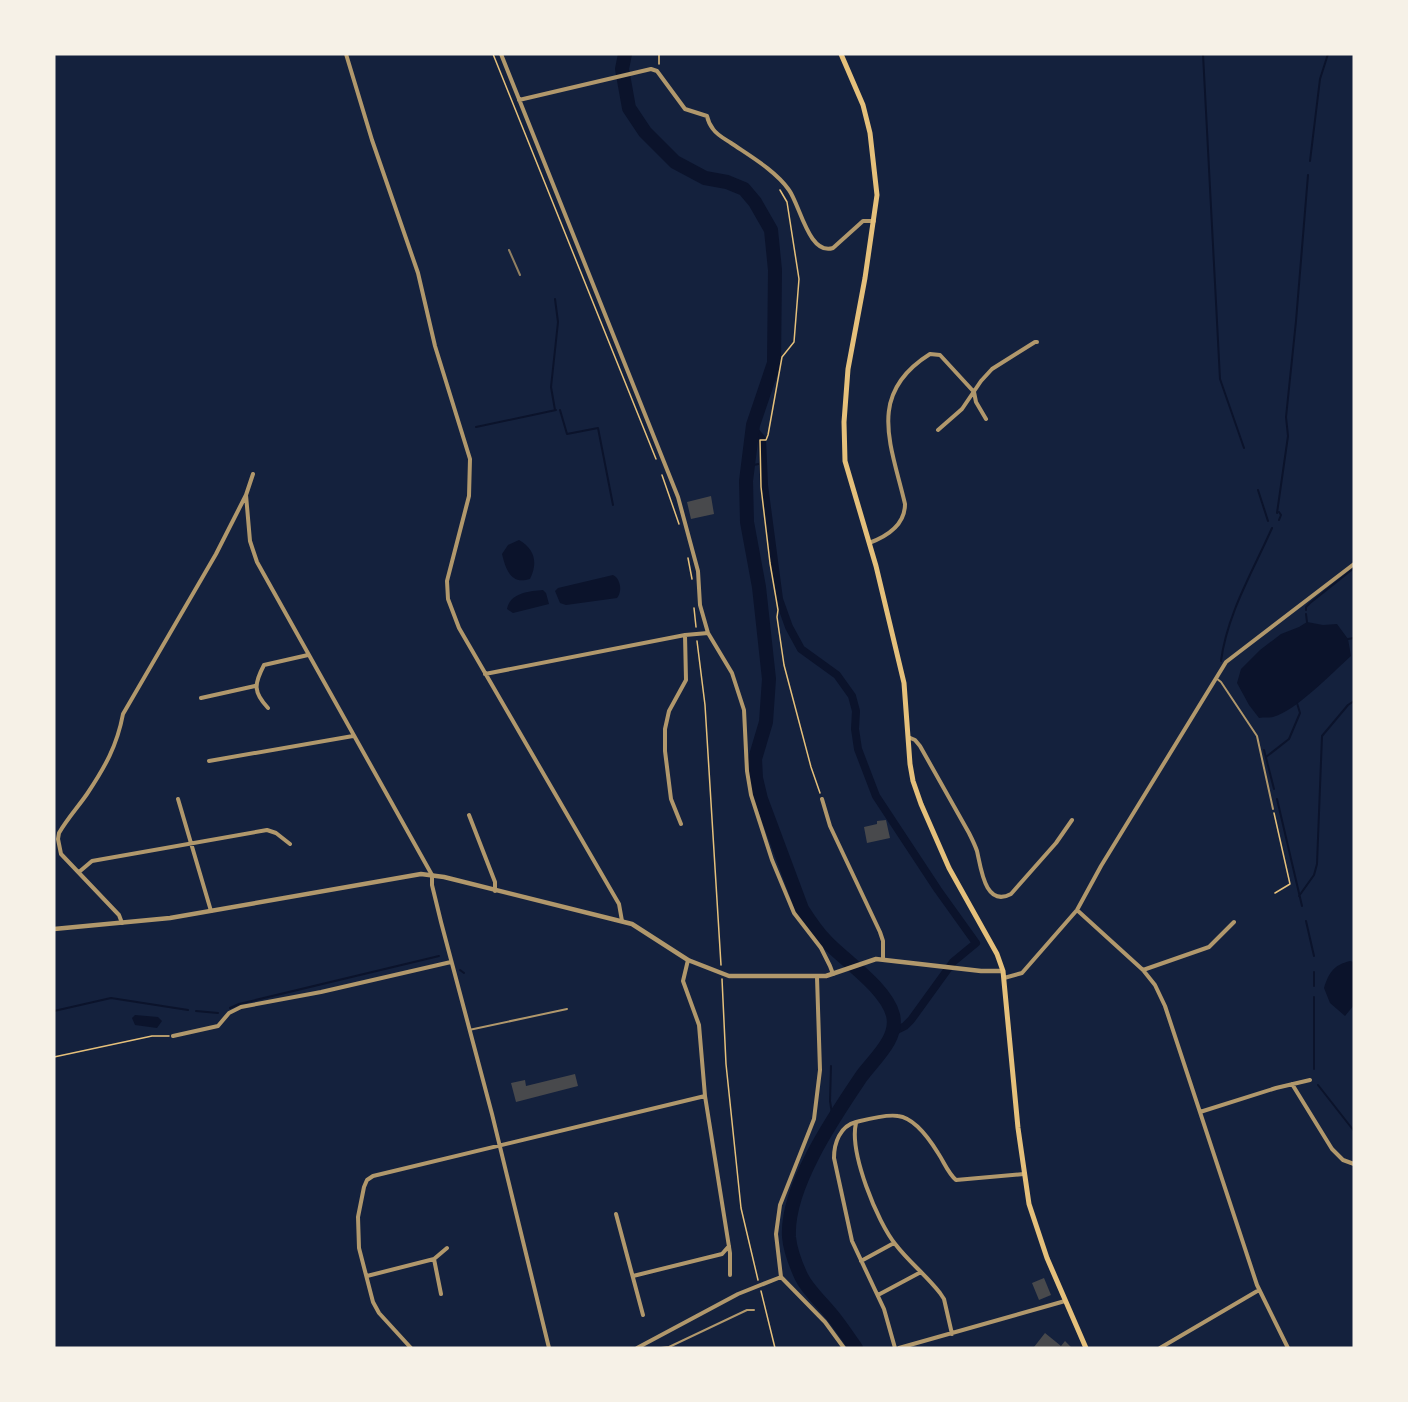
<svg xmlns="http://www.w3.org/2000/svg" width="1408" height="1402" font-family="'Public Sans',sans-serif">
  <rect width="100%" height="100%" fill="#14213d"/>
  <!-- water -->
  <path fill="#0b132b" d="M519 540C535 549 538 563 530 579 511 585 506 570 502 554L508 545Z
    M613 575C620 578 623 591 617 598L566 605 560 603 555 591 558 588Z
    M543 590 546 593 549 604 513 613 507 609C510 593 529 591 543 590Z
    M1307 622 1323 625 1337 624 1348 639 1351 656C1333 672 1296 711 1273 717 1269 718 1264 717 1259 718L1249 705 1237 683 1241 669 1260 650 1281 634 1299 627Z
    M1350 961 1354 962V1005L1345 1016 1330 1003 1324 988C1329 972 1334 965 1350 961Z
    M135 1015 158 1017 162 1021 157 1028 135 1025 132 1018Z"/>
  <g fill="none" stroke-linecap="round" stroke-linejoin="round">
    <!-- stream -->
    <path stroke="#0b132b" stroke-width="2" d="M1203 54 1220 379 1244 448
      M1310 161 1320 79 1328 54
      M555 299 558 322 551 387 555 410
      M560 410 567 434 598 428 613 505
      M476 427 556 410
      M749 466 763 463
      M1258 490 1268 521
      M1279 512 1281 515 1279 520
      M1277 513 1288 436 1286 417 1296 321 1308 175
      M1306 610V607L1310 603 1354 568
      M1306 614 1307 622
      M1348 639 1354 638
      M1221 661C1227 614 1253 571 1272 528
      M1264 750 1274 789
      M1266 757 1289 739 1300 713 1297 703
      M1277 799 1302 906
      M1299 896 1314 875 1317 864 1322 736 1348 705 1354 701
      M1306 921 1314 956
      M460 970 464 973
      M1314 986V972
      M1314 997V1069
      M230 1008 239 1004 439 956
      M54 1011 111 998 188 1010
      M196 1011 218 1013
      M831 1066 830 1101 833 1120
      M1318 1085 1354 1131"/>
    <!-- canal -->
    <path stroke="#0b132b" stroke-width="8" d="M754 430 762 439 764 485 779 599 789 627 801 649 837 675 852 696 856 711 855 729 858 749 876 796 938 890 976 943 953 962 911 1020 905 1026 891 1033"/>
    <!-- river -->
    <path stroke="#0b132b" stroke-width="14" d="M625 54 622 69 629 108 645 132 675 162 705 178 727 182 744 189 755 202 771 230 775 270 774 363 753 425 746 481 747 522 759 587 769 679 766 722 755 759 756 778 761 799 802 909C809 920 817 932 826 941 845 961 886 988 893 1015 899 1039 873 1060 861 1077 834 1117 786 1187 789 1237 790 1249 796 1265 801 1276 808 1291 822 1302 832 1315 841 1326 848 1337 856 1348"/>
  </g>
  <!-- building -->
  <path fill="#48494c" d="M711 496 714 514 691 519 687 502Z
    M886 820 890 838 867 843 864 827 877 824V821Z
    M575 1074 578 1086 516 1102 511 1083 525 1080 526 1086Z
    M1044 1278 1051 1295 1039 1300 1032 1283Z
    M1045 1333 1061 1346 1065 1341 1072 1348H1035L1034 1347Z"/>
  <g fill="none" stroke-linecap="round" stroke-linejoin="round">
    <!-- path -->
    <path stroke="#e5c07b" stroke-width="1.5" d="M493 54 656 459
      M659 54V64
      M780 190 787 202 799 279 794 342 782 357 768 435 766 440H760L761 487 770 563 778 610 777 617 784 665 811 767 820 793
      M662 475 679 524
      M688 558 692 579
      M694 608 696 627
      M697 641 705 705 721 965
      M1274 813 1290 884 1275 893
      M722 979 726 1064 741 1208 758 1280
      M54 1057 152 1036H169
      M761 1291 775 1348"/>
    <!-- service -->
    <path stroke="#b1986c" stroke-width="2" d="M1216 678 1221 682 1257 736 1273 809
      M469 1030 567 1009
      M661 1348 669 1347 747 1310H754"/>
    <!-- minor -->
    <path stroke="#b1986c" stroke-width="4" d="M346 54 372 140 418 273 435 346 470 459 469 496 447 581 448 599 459 628 619 904 622 921
      M501 54 678 497 698 571 700 605 708 633 732 673 744 710 747 771 751 795 772 860 794 913 821 948 830 966 833 974
      M519 100 651 69 657 71 685 109 707 116C708 121 710 125 713 129 717 135 725 139 731 143 750 156 776 171 789 190 800 205 809 256 833 248L863 221H874
      M938 430 962 409 981 381 992 369 1035 342H1037
      M246 495 250 541 257 562 432 875V885L441 922 492 1114 549 1348
      M869 543C888 536 905 525 905 504 891 444 866 394 930 354L940 355 974 392 976 402 986 419
      M485 674 685 635 708 633
      M201 698 255 686
      M268 708C253 692 254 684 264 665L308 655
      M908 737 915 740 920 746 969 833C972 839 975 845 977 851 981 868 985 908 1011 894L1056 843 1072 820
      M209 761 353 736
      M178 799 211 911
      M822 799 830 826 880 932 883 941V959
      M469 815 495 882V891
      M681 824 671 799 665 751V729L669 711 686 680 685 635
      M79 872 92 861 267 830 276 833 290 844
      M1077 910 1143 970 1155 985 1165 1006 1257 1285 1288 1348
      M122 923 119 915 61 854 58 839 59 833C67 819 78 807 87 794 105 767 117 746 123 714L216 554 246 495 253 474
      M688 960 683 981 699 1025 705 1096 730 1253V1275
      M1143 970 1209 947 1234 922
      M1004 978 1022 973 1077 910 1101 866 1226 662 1354 564
      M173 1036 218 1026 229 1013 241 1007 321 992 451 962
      M1292 1084 1332 1149 1343 1160 1354 1164
      M1200 1112 1276 1088 1310 1080
      M856 1123C849 1152 877 1222 896 1245 909 1262 927 1276 940 1293L944 1299 952 1334
      M616 1214 643 1315
      M434 1259 441 1294
      M861 1261 894 1243
      M367 1276 434 1259 447 1248
      M633 1276 722 1254 729 1246
      M781 1277 776 1234 780 1205 814 1119 820 1070 817 977
      M781 1277 825 1322 844 1348
      M878 1295 921 1272
      M411 1348 379 1313 373 1302 359 1248 358 1217 364 1187 367 1180 373 1176 705 1096
      M637 1348 738 1294 781 1277
      M895 1348 884 1309 852 1241 834 1158C834 1143 840 1126 856 1122 868 1119 886 1114 898 1116 915 1118 930 1140 938 1153 944 1162 948 1173 956 1180L1024 1174
      M899 1348 1065 1301
      M1160 1348 1259 1290"/>
    <!-- tertiary -->
    <path stroke="#b1986c" stroke-width="4.5" d="M54 929 170 918 421 874 444 877 632 924 688 960 729 976H826L876 959 981 971H1003"/>
    <!-- secondary -->
    <path stroke="#e5c07b" stroke-width="5" d="M841 54 863 105 870 133 877 195 865 278 848 369 844 422 845 461 876 566 904 683 910 764 913 781 921 804 949 868 997 954 1003 971 1018 1128 1029 1204 1047 1258 1086 1348"/>
    <!-- rail -->
    <path stroke="#918062" stroke-width="2" d="M509 250 520 275"/>
  </g>
  <!-- border -->
  <rect width="1408" height="1402" fill="none" stroke="#f6f1e7" stroke-width="111"/>
</svg>
